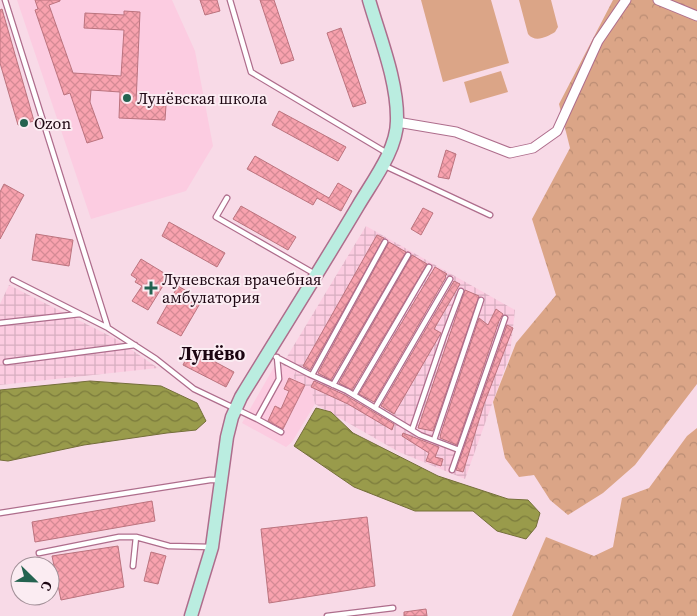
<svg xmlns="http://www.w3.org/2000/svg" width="697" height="616" font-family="'Source Serif 4',serif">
  <defs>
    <pattern id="industrial-grid" width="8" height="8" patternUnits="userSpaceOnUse" patternTransform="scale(1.25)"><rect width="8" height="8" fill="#fccce1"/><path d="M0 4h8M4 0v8" fill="none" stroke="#d7aec0"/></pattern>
    <pattern id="forest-crowns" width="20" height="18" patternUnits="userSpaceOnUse" patternTransform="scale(1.25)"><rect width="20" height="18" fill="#dba587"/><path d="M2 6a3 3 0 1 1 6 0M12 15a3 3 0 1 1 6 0" fill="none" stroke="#bb8d74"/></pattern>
    <pattern id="water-waves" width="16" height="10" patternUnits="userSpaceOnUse" patternTransform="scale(1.25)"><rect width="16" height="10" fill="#999b4b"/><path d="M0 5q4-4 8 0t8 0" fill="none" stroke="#7c7c3d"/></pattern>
    <pattern id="building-cross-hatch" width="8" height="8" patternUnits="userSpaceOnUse" patternTransform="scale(1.25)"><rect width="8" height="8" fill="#f8a2ae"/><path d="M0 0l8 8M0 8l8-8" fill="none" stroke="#d48a95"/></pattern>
  </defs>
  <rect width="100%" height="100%" fill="#f8dae7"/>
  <!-- built -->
  <path fill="#fccce1" d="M17 0H172L195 51 213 146 186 191 91 219Z
    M282 365 296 370 293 378 311 389 315 404 292 442 286 447 242 423 274 367Z"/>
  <!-- industrial -->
  <path fill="url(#industrial-grid)" d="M366 226 515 310 510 354 465 479 399 452 315 404 311 389 293 378 296 370 282 365Z
    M9 285 116 339 158 368 0 385V304Z"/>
  <!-- forest -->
  <path fill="url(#forest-crowns)" d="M613 0H697V384L635 465 603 493 568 515 550 500 534 475 519 477 505 458 493 402 516 343 556 295 532 219 570 148 559 104Z
    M697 428V616H512L546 537 594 556 613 547 622 498 649 488 687 436Z"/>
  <!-- garden -->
  <path fill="#dba587" d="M421 0H491L509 63 443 82Z
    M519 0H551L558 27 555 32C547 37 535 43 528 34Z
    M501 71 508 92 470 103 464 82Z"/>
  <!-- water -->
  <path fill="url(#water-waves)" stroke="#746e3a" d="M90 381 161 386 197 403 206 421 196 430 167 433 84 445 8 461 0 460V390Z
    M316 408 331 412 353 433 438 476 508 499 528 500 540 513 536 527 526 539 497 531 473 511H415L354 487 294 446Z"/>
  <!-- building -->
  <path fill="url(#building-cross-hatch)" stroke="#bb737e" d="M35 0H60V1L49 5 73 73 121 76 124 30 84 28 85 13 124 15V11L140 12 136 103 166 105 165 120 119 118 120 92 91 90 90 102 103 138 87 143 70 93 64 95 35 10 38 9Z
    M200 0H217L220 11 205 15Z
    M260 0H274L294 60 281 64Z
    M2 9 34 121 18 125 0 63V10Z
    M341 28 366 103 353 107 327 33Z
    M279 111 346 147 338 161 272 125Z
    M446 150 456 154 449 179 438 177Z
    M255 156 329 198 338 183 352 191 341 211 317 198 313 205 247 169Z
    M4 184 24 195 0 239V192Z
    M241 206 296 237 288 250 233 219Z
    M423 208 433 213 421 235 411 229Z
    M169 222 225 253 217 267 162 236Z
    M36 234 73 240 69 266 32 260Z
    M377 235 384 238 310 370 303 366Z
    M389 242 406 252 331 380 318 373Z
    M412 255 427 264 352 390 339 383Z
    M141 259 169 276 148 310 132 301 142 286 135 282 137 279 131 275Z
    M435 267 447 274 445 276 446 277 374 402 359 394Z
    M454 281 460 284 434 329 441 333 394 414 381 406Z
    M178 286 202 300 181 336 157 323Z
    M465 290 479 296 433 431 418 428Z
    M496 309 503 314 499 321 457 445 440 438 441 433 479 318 488 325Z
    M507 325 513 328 484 404 463 472 456 470Z
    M191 349 234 372 226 387 183 365Z
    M289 378 305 385 283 429 268 421 275 406 281 409 289 391 284 389Z
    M314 381 345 395 394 424 392 430 348 404 311 387Z
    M403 433 439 447 435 457 443 459 441 466 426 461 429 453 402 436Z
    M152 501 155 521 35 542 32 522Z
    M367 517 375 586 269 603 261 529Z
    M118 546 124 587 61 600 52 556Z
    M151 552 166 556 158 584 144 581Z
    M426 609 427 616H404V612Z"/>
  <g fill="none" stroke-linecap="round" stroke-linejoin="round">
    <defs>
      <path id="lane" d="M5 0 108 328 156 359 194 389 257 419 279 379 277 357
        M230 0 251 72 387 153
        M383 165 490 215
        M227 198 216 217 315 274
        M13 280 108 328
        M0 323 80 314
        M276 357 309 374 347 391 420 435 459 450
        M6 362 135 345
        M312 375 385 242
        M333 385 408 255
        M354 395 429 267
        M375 408 450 279
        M257 419 281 432
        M412 430 444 336 461 291
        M434 440 481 300
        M452 470 505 318
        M0 513 210 480H219
        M39 553 119 537H136L169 546 211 547
        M133 566 136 537
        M327 616 393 608"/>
      <path id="street" d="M658 0 697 16
        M397 122 456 132 510 153 533 148 557 131 598 41 626 0"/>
      <path id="secondary" d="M191 616 212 547 227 437 232 417 241 397C280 333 320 270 358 206 372 182 397 150 397 121 398 82 380 38 369 0"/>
    </defs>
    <!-- lane casing -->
    <use href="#lane" stroke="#ae6d8c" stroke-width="7"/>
    <!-- street casing -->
    <use href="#street" stroke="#ae6d8c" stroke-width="11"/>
    <!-- secondary casing -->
    <use href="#secondary" stroke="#ae6d8c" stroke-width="15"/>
    <!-- lane -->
    <use href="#lane" stroke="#fff" stroke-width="4.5"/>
    <!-- street -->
    <use href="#street" stroke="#fff" stroke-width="9"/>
    <!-- secondary -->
    <use href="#secondary" stroke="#baede0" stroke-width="12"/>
  </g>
  <!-- markers -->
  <g fill="#246350" stroke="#fbecf2" stroke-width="2">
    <circle cx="127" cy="98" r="5"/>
    <circle cx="24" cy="123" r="5"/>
    <path d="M148.5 280.5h5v5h5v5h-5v5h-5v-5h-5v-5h5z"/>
  </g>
  <g text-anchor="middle" stroke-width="4" stroke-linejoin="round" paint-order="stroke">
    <!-- poi labels -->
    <g font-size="16" fill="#1c0511" stroke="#fbecf2" text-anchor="start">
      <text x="137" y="104">Лунёвская школа</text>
      <text x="34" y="129">Ozon</text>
      <text x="162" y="285">Луневская врачебная<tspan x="162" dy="18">амбулатория</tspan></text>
    </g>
    <!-- quarter labels -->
    <g font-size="19" font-weight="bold" fill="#1c0511" stroke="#fbecf2">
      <text x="212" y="360">Лунёво</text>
    </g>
  </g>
  <!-- north arrow -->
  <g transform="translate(35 581) rotate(113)"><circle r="24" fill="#fbecf2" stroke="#a29098"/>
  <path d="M0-4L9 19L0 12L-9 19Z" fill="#246350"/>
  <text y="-8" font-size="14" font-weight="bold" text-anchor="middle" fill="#1c0511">С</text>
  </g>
</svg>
